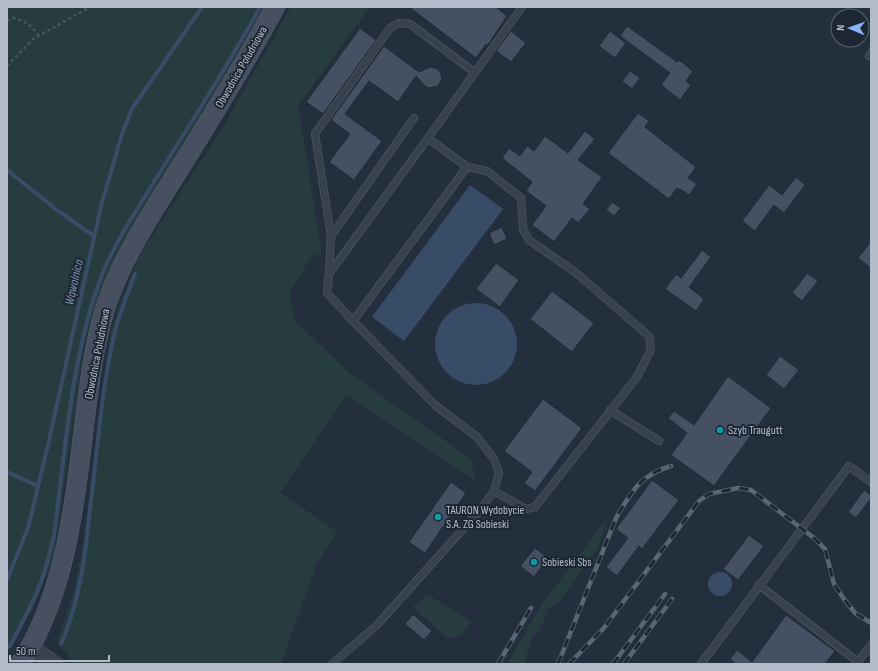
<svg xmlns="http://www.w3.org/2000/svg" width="878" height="671" font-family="'Sofia Sans Condensed',sans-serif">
  <rect width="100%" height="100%" fill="#242f3e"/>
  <!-- green -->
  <path fill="#263c3f" d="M7 7H263L221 82 121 246 98 297 84 344 54 555 33 609 7 653Z
    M291 7H370L298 106 322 253 310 258 290 293 295 321 351 374 471 459 475 480 346 395 280 493 338 532 317 563 281 664H75L57 641 74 591 83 544 110 336 122 297 141 253 222 129Z
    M607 518 598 548 559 602 549 608 539 632 532 637 524 664H507L542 604Z
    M427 594 471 622 461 636 447 638 413 607Z"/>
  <!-- water -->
  <path fill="#394c67" d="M470 185 503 209 404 341 372 317Z
    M435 344a41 41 0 1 1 82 0a41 41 0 1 1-82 0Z
    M708 584a12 12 0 1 1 24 0a12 12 0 1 1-24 0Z"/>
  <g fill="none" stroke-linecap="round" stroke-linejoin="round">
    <!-- stream -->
    <path stroke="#394c67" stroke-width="4" d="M7 170 58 211 94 236
      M7 472 38 486
      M7 580 28 528 48 445 101 206 122 134 132 109 202 7
      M61 644C81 599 86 549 91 500 98 444 102 386 115 331 120 312 128 293 135 274
      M7 647 10 646C20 626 31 607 39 587 46 570 50 552 54 535 66 447 71 355 103 272 115 243 133 216 149 190 186 129 226 70 260 7"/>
  </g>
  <!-- building -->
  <path fill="#455162" stroke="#1f2835" d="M409 7H496L507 16 488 45 486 44 476 58Z
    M627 26 677 62 679 60 693 71 686 81 691 85 680 100 661 85 670 73 620 36Z
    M360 28 376 40 323 114 306 102Z
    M511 31 526 43 511 62 496 51Z
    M610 31 626 43 615 58 599 46Z
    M384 46 419 72 430 67 435 68 439 70 442 78 438 86 430 88 426 87 416 76 398 102 369 81 345 114 382 141 354 180 329 162 350 134 331 120Z
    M630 71 640 78 632 89 622 81Z
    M638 113 649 121 645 127 696 167 688 178 697 184 689 195 680 189 679 190 677 188 669 199 608 153Z
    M585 131 595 139 578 160 602 177 583 204 590 209 578 223 572 218 554 242 532 225 546 206 526 191 532 182 502 158 509 148 520 156 527 146 534 151 545 136 568 153Z
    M796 177 805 185 784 213 774 205 755 231 742 221 769 185 782 195Z
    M612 202 621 208 614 216 606 210Z
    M502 227 507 239 494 245 489 233Z
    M871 241V268L858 258Z
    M702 250 711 257 689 287 704 299 696 311 665 289 676 274 681 278Z
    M496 263 519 280 500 307 476 289Z
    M807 273 818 281 802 301 792 293Z
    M552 291 594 323 572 352 530 319Z
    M780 356 799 370 784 389 766 375Z
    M728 376 771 408 714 486 671 455 687 433 668 418 674 411 694 425Z
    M543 399 582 428 535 491 524 483 532 472 504 451Z
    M652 480 679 500 642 549 639 546 617 576 606 567 628 538 616 529Z
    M451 482 466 493 425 553 409 542Z
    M864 490 871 495V498L856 518 848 512Z
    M749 535 764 546 738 580 723 569Z
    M535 548 548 558 534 577 520 566Z
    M413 614 432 631 424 640 405 624Z
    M786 615 835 651 825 664H736L730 659 737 650 752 662Z"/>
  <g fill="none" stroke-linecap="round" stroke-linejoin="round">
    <defs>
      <path id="service" d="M869 56 871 53
        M428 138 522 7
        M331 236 315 134 390 28 399 23 410 24 474 72
        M329 273 331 236 414 118
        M353 321 327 293 329 274 428 138 467 167 487 171 521 198 523 229 529 240 575 272 649 336 651 349 637 377 535 507 526 509 494 491
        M610 410 659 441
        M759 585 858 662
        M332 664 376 626 480 510 494 491 499 473 494 459 477 437 435 405 353 321 467 167
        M701 664 849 466 871 482
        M856 664 871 645"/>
      <path id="tertiary" d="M31 648 55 664"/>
      <path id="secondary" d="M20 664C69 590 76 488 87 402 91 369 96 335 107 303 123 256 152 213 178 171 212 117 245 63 275 7"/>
    </defs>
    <!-- service casing -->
    <use href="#service" stroke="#565f6c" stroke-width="8"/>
    <!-- tertiary casing -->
    <use href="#tertiary" stroke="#565f6c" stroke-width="17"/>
    <!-- secondary casing -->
    <use href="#secondary" stroke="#565f6c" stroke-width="20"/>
    <!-- path -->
    <path stroke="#44595c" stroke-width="2.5" stroke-dasharray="3 3" stroke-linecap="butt" d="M7 21 13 18C25 21 32 25 38 35
      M7 66 33 39 90 7"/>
    <!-- service -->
    <use href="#service" stroke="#38414e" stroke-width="7"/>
    <!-- tertiary -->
    <use href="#tertiary" stroke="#38414e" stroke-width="16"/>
    <!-- secondary -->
    <use href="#secondary" stroke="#465061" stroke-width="19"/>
    <defs>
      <path id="rail" d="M498 664 531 608
        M558 664 616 518C632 491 640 475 671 466
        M569 664 603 629 699 501 709 494 738 488 751 490 814 538 825 549 834 584 844 599 855 613 871 623
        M613 664 665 594
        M624 664 672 599"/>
    </defs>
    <!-- rail casing -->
    <use href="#rail" stroke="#5a6575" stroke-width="4.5"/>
    <!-- rail -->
    <use href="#rail" stroke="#1d2633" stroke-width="3" stroke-dasharray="9" stroke-linecap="butt"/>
  </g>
  <!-- markers -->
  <g fill="#0f9aa8" stroke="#1d2633" stroke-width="1.5">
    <circle cx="720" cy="430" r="4"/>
    <circle cx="438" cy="517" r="4"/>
    <circle cx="534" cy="562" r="4"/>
  </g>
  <g text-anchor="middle" stroke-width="4" stroke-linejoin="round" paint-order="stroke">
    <!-- street labels -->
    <g font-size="12" fill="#b4bcc9" stroke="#1d2633">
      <text transform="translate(241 67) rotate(-60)" y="4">Obwodnica Południowa</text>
      <text transform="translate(97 354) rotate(-79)" y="4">Obwodnica Południowa</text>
    </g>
    <!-- poi labels -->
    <g font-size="12" fill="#b4bcc9" stroke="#1d2633" text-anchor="start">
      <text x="728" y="434">Szyb Traugutt</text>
      <text x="446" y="514">TAURON Wydobycie<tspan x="446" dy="14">S.A. ZG Sobieski</tspan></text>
      <text x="542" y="566">Sobieski Sbs</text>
    </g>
    <!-- water labels -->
    <g font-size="13" font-style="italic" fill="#7c92b1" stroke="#1d2633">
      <text transform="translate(73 282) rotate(-77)" y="5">Wąwolnica</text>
    </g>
  </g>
  <!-- border -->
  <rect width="878" height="671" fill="none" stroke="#b4bcc9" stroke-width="16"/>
  <!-- north arrow -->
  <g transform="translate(850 28) rotate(272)"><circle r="19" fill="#1d2633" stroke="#59626f"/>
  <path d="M0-3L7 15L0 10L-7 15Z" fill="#8ab4f8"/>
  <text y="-6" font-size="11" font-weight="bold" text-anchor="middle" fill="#b4bcc9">N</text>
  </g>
  <!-- scale -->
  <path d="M10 655v6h99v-6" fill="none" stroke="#b4bcc9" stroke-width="2"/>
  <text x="16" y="655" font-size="12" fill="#b4bcc9" stroke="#1d2633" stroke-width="3" paint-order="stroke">50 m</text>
</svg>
